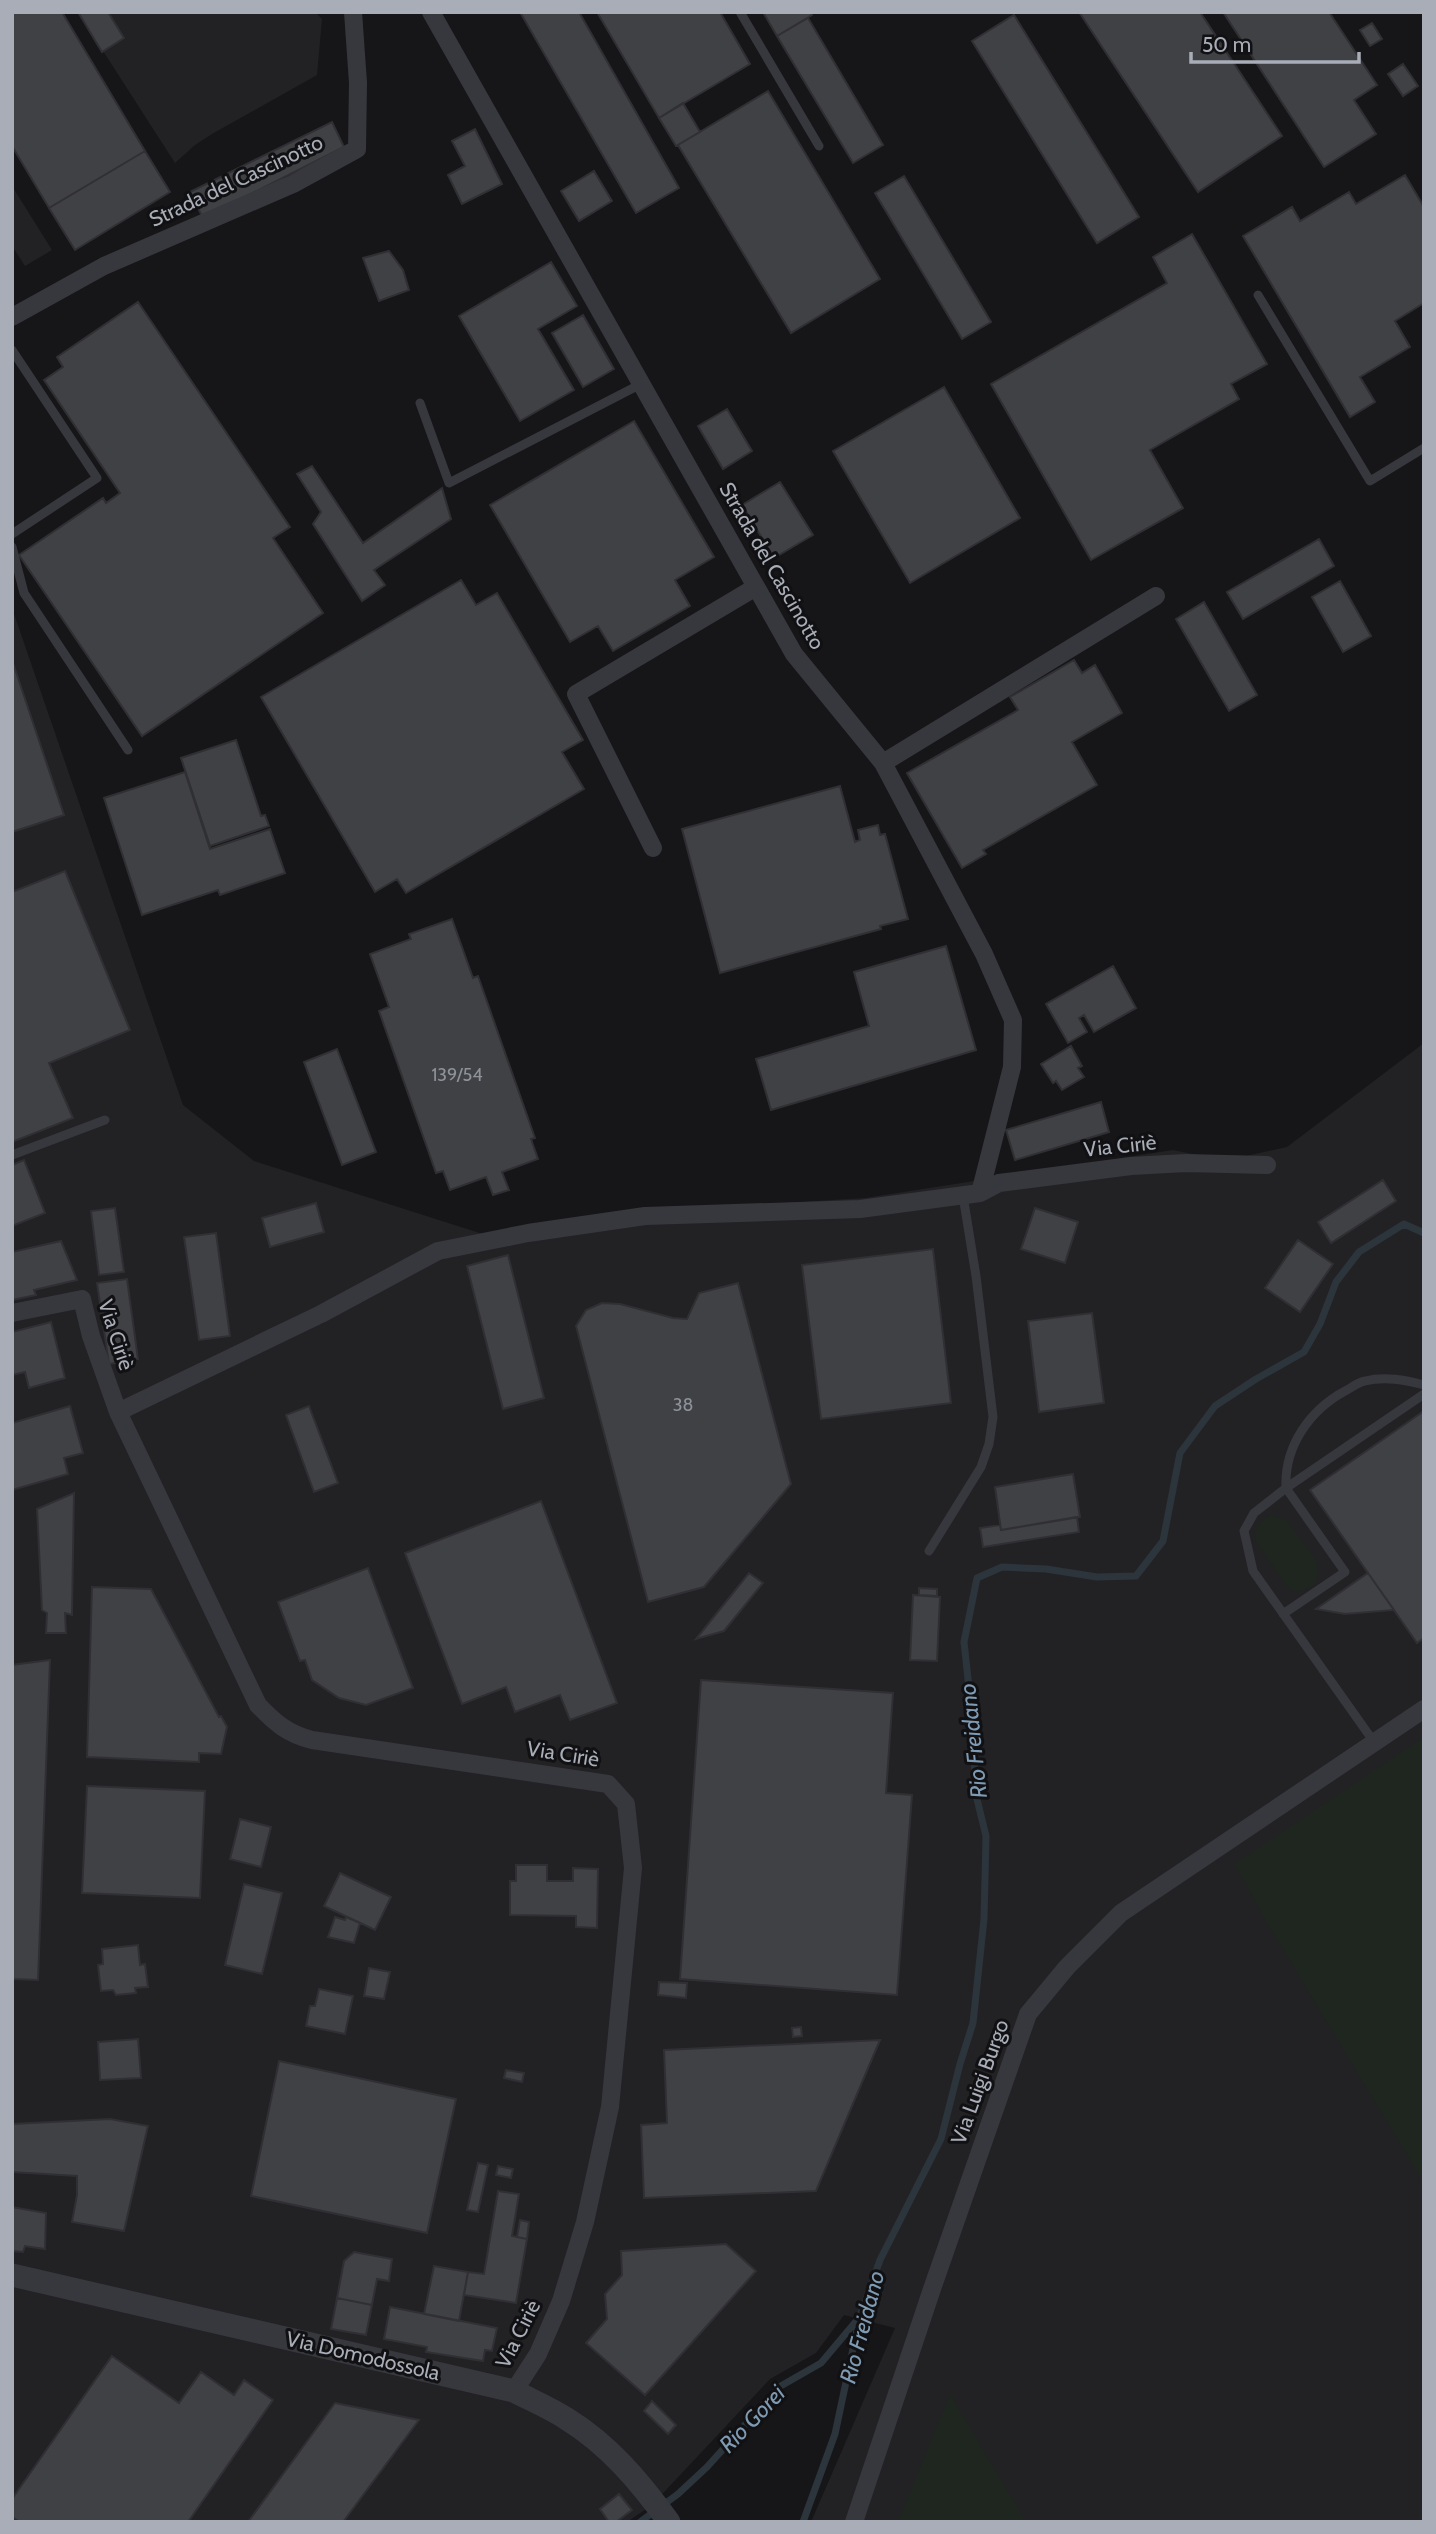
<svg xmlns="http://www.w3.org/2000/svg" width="1436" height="2534" font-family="Cabin,sans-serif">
  <rect width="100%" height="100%" fill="#161618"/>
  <!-- built -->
  <path fill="#222225" d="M78 12H315L322 19 317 75 212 134 195 145 175 163Z
    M12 186 52 250 25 266 12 246Z
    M12 608 183 1105 254 1161 489 1236 613 1213 865 1198 1173 1150 1217 1159 1246 1156 1287 1147 1424 1043V2522H811L895 2328 844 2315 816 2353 770 2379 652 2505 627 2522H12Z"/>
  <!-- green -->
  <path fill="#1e261f" d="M1271 1515 1286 1520 1318 1563 1316 1585 1300 1591 1290 1590 1256 1542C1253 1529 1260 1521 1271 1515Z
    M1424 1737V2183L1263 1916 1235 1864Z
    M950 2394 1026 2522H898Z"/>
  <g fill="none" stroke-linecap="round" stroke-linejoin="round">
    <!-- stream -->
    <path stroke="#2c353c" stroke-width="7" d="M640 2522 678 2494 707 2467 779 2387 821 2363 858 2319
      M803 2522 835 2434 860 2316 880 2260 941 2139 960 2064 973 2023 984 1919 986 1836 976 1795 972 1716 964 1642 977 1578 1002 1567 1046 1569 1097 1577 1136 1576 1163 1541 1180 1453 1215 1406 1256 1379 1304 1352 1320 1324 1336 1282 1359 1252 1404 1224 1424 1233"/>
  </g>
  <!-- building -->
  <path fill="#404145" stroke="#303034" stroke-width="2" d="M12 12H62L145 151 49 208 12 146Z
    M78 12H108L124 38 102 52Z
    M520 12H579L679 188 636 213Z
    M597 12H720L750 64 659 118Z
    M763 12H810L812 15 777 36Z
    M1079 12H1200L1282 136 1198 192Z
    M1223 12H1329L1377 85 1354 100 1376 134 1324 167Z
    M1014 15 1139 217 1097 243 972 41Z
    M808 18 883 145 853 163 777 36Z
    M1372 23 1382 39 1370 46 1360 30Z
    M1403 64 1418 86 1403 96 1388 74Z
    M768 91 880 279 791 333 678 145Z
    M683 103 700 132 676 146 659 118Z
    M332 122 344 147 203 218 190 192Z
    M475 129 502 184 462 204 448 175 465 166 452 141Z
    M145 151 170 192 75 250 49 208Z
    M594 171 612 201 579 221 561 191Z
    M1405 175 1424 207V303L1395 321 1410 347 1360 377 1375 402 1350 417 1243 236 1292 207 1300 221 1349 192 1356 204Z
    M904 176 991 322 962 339 875 193Z
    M1192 234 1267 364 1231 384 1239 399 1150 450 1183 508 1091 560 991 384 1167 283 1153 257Z
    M389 251 403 270 409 290 379 301 363 258Z
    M551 262 577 306 538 329 574 390 520 421 459 316Z
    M138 302 290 527 273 538 323 613 142 736 19 555 103 498 106 503 120 493 44 380 63 367 57 357Z
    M583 315 614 369 583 387 552 333Z
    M944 387 1020 518 910 583 833 451Z
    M727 409 752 451 723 469 698 426Z
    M634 421 714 557 675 580 690 606 613 651 598 626 570 642 490 505Z
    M312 466 363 543 442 488 451 519 374 570 385 585 362 601 313 524 321 512 297 474Z
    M780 482 813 535 774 558 742 505Z
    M1319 539 1334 566 1243 619 1227 592Z
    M461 580 476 605 497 593 583 740 562 752 584 789 406 893 397 879 375 892 261 697Z
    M1340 581 1371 636 1343 652 1312 597Z
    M1204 602 1257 695 1229 711 1176 619Z
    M12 660 64 815 12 832Z
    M1074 660 1082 673 1095 665 1122 713 1072 742 1097 785 983 850 986 854 962 868 907 773 1018 710 1010 697Z
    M236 740 261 816 265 815 269 826 210 846 181 758Z
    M185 772 210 849 270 829 285 873 220 895 218 890 142 915 104 798Z
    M840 786 855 842 860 840 858 830 878 825 880 835 885 834 908 919 880 926 881 929 720 973 682 829Z
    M65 871 130 1030 49 1063 73 1118 12 1142V892Z
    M452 919 473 978 478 976 535 1138 531 1139 538 1159 502 1172 509 1190 493 1195 486 1177 450 1190 443 1171 436 1173 379 1011 389 1007 370 954 411 939 409 934Z
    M946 946 976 1050 771 1110 756 1059 869 1026 854 972Z
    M1113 966 1136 1008 1094 1032 1084 1015 1079 1018 1087 1032 1068 1043 1046 1004Z
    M1071 1046 1082 1066 1078 1068 1084 1077 1062 1090 1056 1081 1053 1083 1041 1064Z
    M337 1049 376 1152 342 1165 304 1062Z
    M1101 1102 1109 1132 1015 1160 1006 1130Z
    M24 1160 45 1213 12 1226V1165Z
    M1383 1180 1396 1201 1331 1243 1318 1222Z
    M316 1203 324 1232 270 1247 262 1218Z
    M115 1208 124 1272 99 1275 91 1211Z
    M1035 1208 1078 1222 1065 1263 1021 1249Z
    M216 1233 230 1336 199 1340 184 1237Z
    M1298 1240 1333 1264 1300 1312 1265 1288Z
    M61 1241 77 1280 34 1290 36 1295 12 1300V1252Z
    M933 1249 951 1403 821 1419 802 1265Z
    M508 1255 544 1398 503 1409 467 1266Z
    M127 1279 138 1359 109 1364 97 1283Z
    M738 1283 791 1484 704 1587 648 1602 576 1326 586 1310 602 1303 620 1304 673 1318 687 1319 699 1293Z
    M1092 1313 1104 1403 1039 1412 1028 1321Z
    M51 1322 65 1378 29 1388 25 1372 12 1375V1332Z
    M70 1406 83 1453 64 1458 68 1474 12 1490V1423Z
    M309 1406 338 1483 314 1492 286 1415Z
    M1424 1411V1638L1417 1643 1310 1490Z
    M1073 1474 1080 1517 1001 1530 995 1487Z
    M74 1493 72 1615 65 1613 66 1633H46L47 1613 42 1610 37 1509Z
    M541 1501 617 1703 570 1720 560 1695 515 1712 506 1687 462 1704 405 1553Z
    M1077 1517 1079 1532 983 1547 980 1528 1000 1525 1001 1530Z
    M368 1568 413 1688 366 1705 339 1698 312 1680 305 1660 300 1661 278 1602Z
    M749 1573 763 1583 724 1631 696 1639Z
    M1368 1573 1394 1610 1345 1614 1316 1609Z
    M92 1587 151 1589 219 1717 221 1716 227 1727 221 1754 199 1753V1762L87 1757Z
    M919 1588 937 1589V1596L919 1595Z
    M913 1595 940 1597 937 1661 910 1660Z
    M50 1660 38 1980 12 1979V1665Z
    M701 1680 893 1693 886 1793 912 1795 897 1995 680 1979Z
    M87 1786 205 1791 200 1898 82 1893Z
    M240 1819 271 1827 261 1867 230 1859Z
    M516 1865H547V1881H573V1868L598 1869 597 1928 576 1927V1916L510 1915V1881H516Z
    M340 1873 391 1897 375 1930 324 1906Z
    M244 1884 282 1893 262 1974 225 1965Z
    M335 1917 345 1920 346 1917 360 1923 354 1943 328 1937Z
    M138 1945 140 1965 145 1964 148 1987 135 1988 136 1993 116 1995 113 1990 101 1991 98 1965 103 1964 102 1949Z
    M369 1968 390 1972 384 1999 364 1996Z
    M659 1982 687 1983 686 1998 658 1995Z
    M319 1989 353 1996 345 2034 306 2026 310 2006H315Z
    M801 2027 802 2036 793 2037 792 2028Z
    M138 2039 141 2078 100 2080 98 2042Z
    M880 2040 816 2191 644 2198 641 2125 667 2123 664 2050Z
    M279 2061 456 2099 427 2233 251 2196Z
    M506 2070 524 2073 522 2082 504 2078Z
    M110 2119 148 2126 124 2231 72 2222 77 2195V2176L12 2172V2124Z
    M478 2163 488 2165 478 2212 467 2210Z
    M498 2166 513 2169 511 2178 496 2175Z
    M498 2191 519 2194 512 2236 527 2239 516 2303 464 2295 468 2272 484 2274Z
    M12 2207 46 2213 45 2249 25 2246 23 2252 12 2251Z
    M520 2220 529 2222 527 2239 517 2237Z
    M726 2244 756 2271 645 2395 586 2343 607 2319 605 2294 622 2275 621 2251Z
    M354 2252 392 2259 389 2281 377 2279 372 2305 337 2298 344 2261Z
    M434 2266 468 2272 459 2321 424 2314Z
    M337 2298 372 2305 366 2335 331 2329Z
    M390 2307 497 2328 492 2351 485 2350 483 2361 426 2352 427 2347 384 2339Z
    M112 2356 179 2403 201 2372 234 2395 244 2380 273 2400 188 2522H20L12 2517V2499Z
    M652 2401 676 2425 668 2434 644 2411Z
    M335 2403 419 2420 343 2522H248Z
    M619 2494 632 2510 616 2522H609L600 2509Z"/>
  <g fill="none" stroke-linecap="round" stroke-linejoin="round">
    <!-- service -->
    <path stroke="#37383d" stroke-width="9" d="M740 12 819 146
      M1258 295 1370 481 1424 448
      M12 350 97 478 12 534
      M420 403 449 483 641 384
      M12 547 24 593 128 750
      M12 1155 105 1120
      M929 1551 981 1467 989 1444 993 1417 976 1276 963 1196
      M1283 1614 1345 1572 1286 1488C1284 1446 1310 1410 1345 1391 1351 1388 1358 1382 1365 1381 1385 1376 1405 1380 1424 1385
      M1374 1742 1253 1571 1244 1531 1254 1513 1286 1488 1424 1394"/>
    <!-- minor -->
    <path stroke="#37383d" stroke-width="18" d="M431 12 794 654 883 763 984 954 1013 1020 1012 1067 980 1193
      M12 317 104 266 293 184 357 149 358 83 353 12
      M883 763 1156 596
      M653 848 576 694 756 587
      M12 1313 82 1299 91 1336 118 1412 258 1705C275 1723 288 1734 312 1740L608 1784 626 1804 633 1868 610 2107 585 2222 561 2301 538 2354 514 2391
      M118 1412 321 1314 438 1251 528 1233 645 1216 860 1209 980 1193 999 1183 1131 1166 1186 1163 1267 1165
      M854 2522 933 2286 1028 2014 1067 1967 1121 1913 1424 1709"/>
    <!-- tertiary -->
    <path stroke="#37383d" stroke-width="23" d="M12 2275 514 2391C531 2400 550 2408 567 2419 609 2445 640 2482 669 2522"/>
  </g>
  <g text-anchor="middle" stroke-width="6" stroke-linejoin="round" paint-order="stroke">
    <!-- number labels -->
    <g font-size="18" fill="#8e929b">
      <text x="457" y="1081">139/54</text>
      <text x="683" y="1411">38</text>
    </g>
    <!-- street labels -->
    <g font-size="21" fill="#a8adb8" stroke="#111113">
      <text transform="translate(236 181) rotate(-25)" y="7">Strada del Cascinotto</text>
      <text transform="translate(772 566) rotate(60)" y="7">Strada del Cascinotto</text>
      <text transform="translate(1120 1146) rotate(-6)" y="7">Via Ciriè</text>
      <text transform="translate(116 1335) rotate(72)" y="7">Via Ciriè</text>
      <text transform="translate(563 1754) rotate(9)" y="7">Via Ciriè</text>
      <text transform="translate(980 2082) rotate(-70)" y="7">Via Luigi Burgo</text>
      <text transform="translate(518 2334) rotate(-63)" y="7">Via Ciriè</text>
      <text transform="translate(363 2356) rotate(13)" y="7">Via Domodossola</text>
    </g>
    <!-- water labels -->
    <g font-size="23" font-style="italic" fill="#7f9bb3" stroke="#111113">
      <text transform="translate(973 1741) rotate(-96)" y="8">Rio Freidano</text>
      <text transform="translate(862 2327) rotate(-75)" y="8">Rio Freidano</text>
      <text transform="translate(752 2419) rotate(-46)" y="8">Rio Gorei</text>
    </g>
  </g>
  <!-- border -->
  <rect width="1436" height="2534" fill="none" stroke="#a8adb8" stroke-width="28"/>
  <!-- scale -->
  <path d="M1191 52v10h168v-10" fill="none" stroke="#a8adb8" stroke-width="3.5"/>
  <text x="1202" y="52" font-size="21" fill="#a8adb8" stroke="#111113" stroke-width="5" paint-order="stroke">50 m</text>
</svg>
